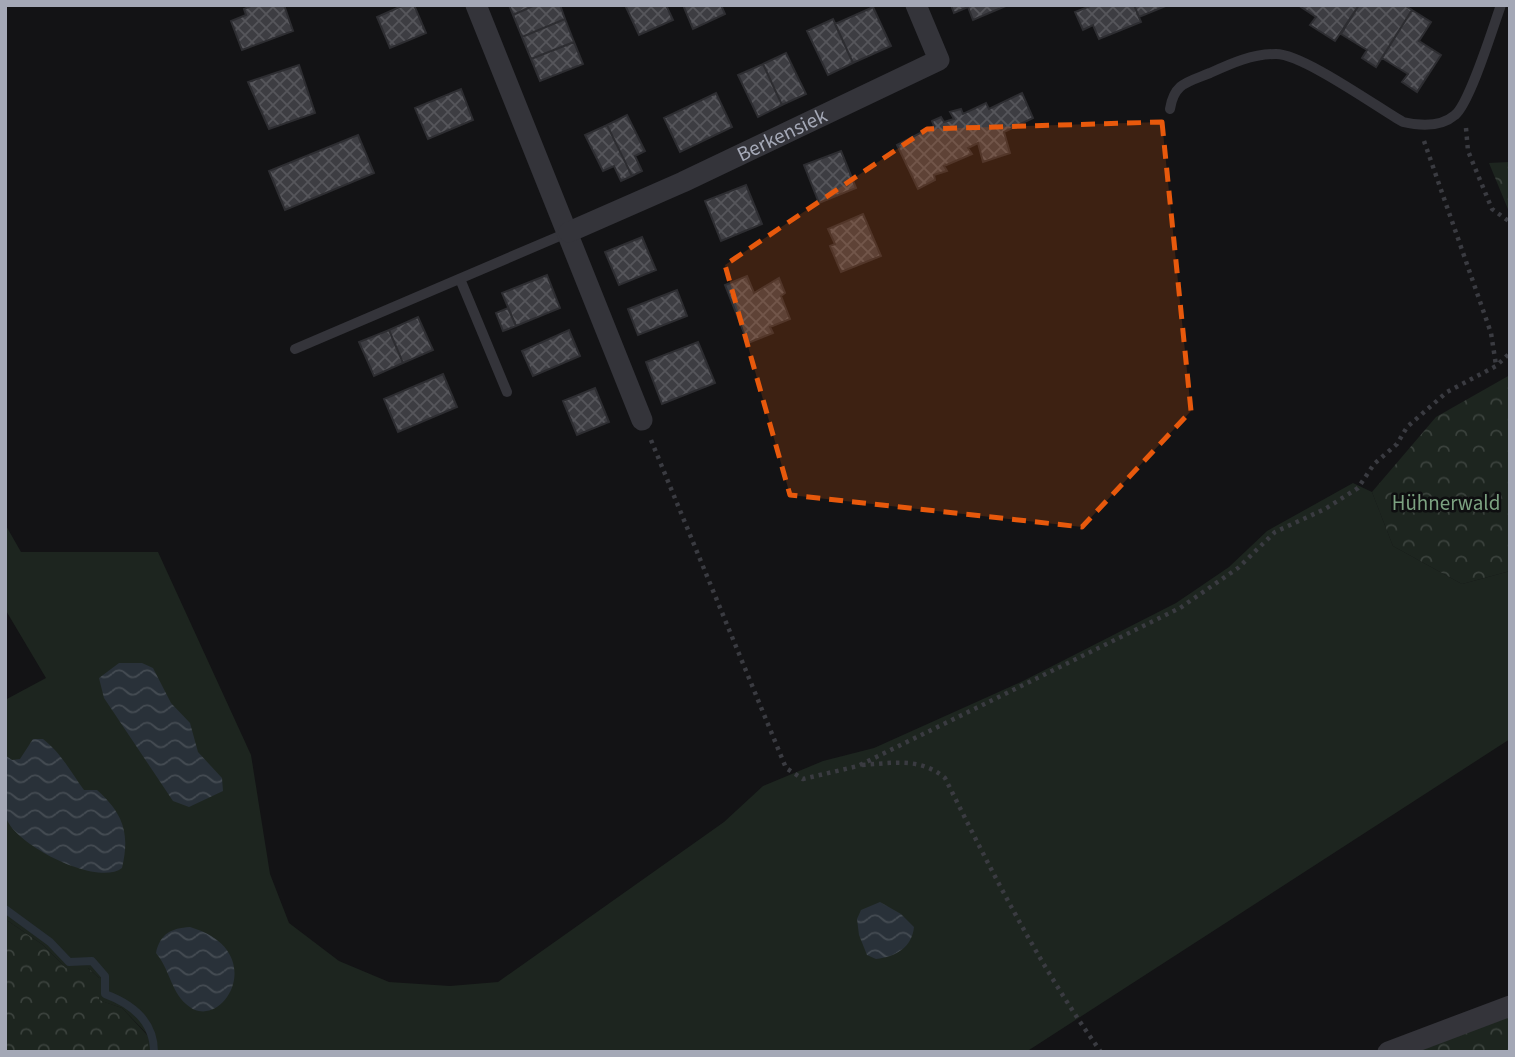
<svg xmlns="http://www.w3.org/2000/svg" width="1515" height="1057" font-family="'Source Sans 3',sans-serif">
  <defs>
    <pattern id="forest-crowns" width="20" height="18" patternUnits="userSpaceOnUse" patternTransform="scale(1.75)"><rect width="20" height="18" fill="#1d251f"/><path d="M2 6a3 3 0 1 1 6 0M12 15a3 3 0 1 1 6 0" fill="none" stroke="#3b423d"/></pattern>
    <pattern id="water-waves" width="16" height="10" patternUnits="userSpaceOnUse" patternTransform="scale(1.75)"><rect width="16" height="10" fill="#293139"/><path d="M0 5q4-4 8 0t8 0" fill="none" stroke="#454c53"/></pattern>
    <pattern id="building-cross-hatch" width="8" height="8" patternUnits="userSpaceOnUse" patternTransform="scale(1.75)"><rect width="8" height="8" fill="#3d3d42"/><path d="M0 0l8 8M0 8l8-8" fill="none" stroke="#56565b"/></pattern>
  </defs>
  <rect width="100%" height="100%" fill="#131315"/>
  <!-- green -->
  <path fill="#1d251f" d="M1353 483 1372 492 1393 546 1462 584 1510 571V739L1026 1052H148V1035L122 1008 98 1000 99 978 88 968H66L43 945 5 919V700L46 678 5 609V524L21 552H158L251 755 270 874 289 923 339 961 389 982 450 986 498 982 724 822 763 786 823 761 874 748 1023 681 1176 603 1229 567 1267 531Z"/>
  <!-- forest -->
  <path fill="url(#forest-crowns)" d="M1510 162V214L1489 163Z
    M1510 375V571L1462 584 1393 546 1372 492 1436 417Z
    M5 919 43 945 66 968H88L99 978V1000L122 1008 148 1036V1052H5Z
    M1510 1013V1052H1405Z"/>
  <!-- water -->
  <path fill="url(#water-waves)" d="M119 663H142L153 668 171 703 190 723 198 752 222 778 223 791 189 807 173 801 104 698 99 678Z
    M33 739H43C62 754 70 771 84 790H97C124 814 130 834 122 868 98 887 18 846 7 820 1 807 5 771 5 755L12 760 20 759Z
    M880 902 901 914 914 927C912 947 896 957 876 959L867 955 859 935 857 919 861 910Z
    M190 927C273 951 221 1037 186 1004 171 991 169 968 156 953 160 934 171 928 190 927Z"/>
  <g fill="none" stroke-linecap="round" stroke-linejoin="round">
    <!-- stream -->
    <path stroke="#293139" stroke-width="8" d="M5 909 50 942 69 962 92 961 105 976V994C132 1004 154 1021 154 1052"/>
  </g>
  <!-- building -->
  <path fill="url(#building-cross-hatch)" stroke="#2d2d31" stroke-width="2" d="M253 5H284L293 31 242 50 231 21 246 15 244 9Z
    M404 5H414L426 33 390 48 377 17Z
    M509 5H535L513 15Z
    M535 5H560L565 19 522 37 513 15Z
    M625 5H666L673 20 639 35Z
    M683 5H721L725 14 693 29Z
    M951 5H1008L973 20 968 7 954 13Z
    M1093 5H1134L1141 22 1099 39 1093 25 1083 30 1075 12Z
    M1134 5H1168L1139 17Z
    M1298 5H1359L1335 41 1310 25 1316 17Z
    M1359 5H1404L1412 10 1376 67 1362 58 1367 50 1341 34Z
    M873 7 891 46 853 63 835 24Z
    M1412 10 1431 22 1419 41 1441 55 1417 92 1402 82 1408 74 1382 58Z
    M565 19 574 42 531 59 522 37Z
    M833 19 853 63 828 75 807 31Z
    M574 42 583 64 540 81 531 59Z
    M786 53 806 94 782 105 763 64Z
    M763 64 782 105 758 117 738 75Z
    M299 65 315 113 269 129 248 82Z
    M461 89 473 120 428 139 415 108Z
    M716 93 732 127 680 152 664 118Z
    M1022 93 1033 118 1004 132 1010 153 983 162 978 143 968 148 972 154 944 166 947 171 934 175 935 180 918 189 897 145 934 126 932 121 941 117 944 122 954 119 950 112 961 109 963 114 986 103 989 109Z
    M627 115 645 151 635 156 642 171 632 176 607 125Z
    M607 125 632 176 621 181 614 166 603 171 585 135Z
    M358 135 374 173 285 210 269 171Z
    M841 151 856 188 819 203 804 165Z
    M746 185 762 224 721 241 705 201Z
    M863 214 881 256 841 272 830 246 835 244 828 229Z
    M642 237 656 270 619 285 605 252Z
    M547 275 560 308 516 326 502 293Z
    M747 276 754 293 779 278 785 293 781 296 790 319 770 327 773 333 748 343 725 285Z
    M677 290 687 316 638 335 628 309Z
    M508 308 516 326 503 331 496 313Z
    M418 317 433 350 403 363 389 330Z
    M389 330 403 363 374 376 359 342Z
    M569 330 580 356 533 376 522 351Z
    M698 342 715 383 662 404 646 362Z
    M443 374 457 407 398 432 384 399Z
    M595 388 609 422 577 435 563 401Z"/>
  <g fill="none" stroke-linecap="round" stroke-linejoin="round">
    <!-- path -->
    <path stroke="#3a3b41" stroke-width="4.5" stroke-dasharray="3.5 5" stroke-linecap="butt" d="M1466 128 1468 151 1492 209 1510 222
      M1424 141 1491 333 1496 365
      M651 440 786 768 803 779 858 766 1180 608 1238 568 1275 532 1325 509 1358 488 1374 464 1397 444 1407 427 1447 392 1496 366 1510 353
      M862 765C893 763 920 757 945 778 992 872 1039 966 1101 1052"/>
    <!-- lane -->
    <path stroke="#34343a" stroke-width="10" d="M1170 109C1174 83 1188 82 1210 73 1232 63 1252 54 1276 54 1303 54 1377 107 1403 122 1420 126 1441 127 1455 115 1470 103 1493 27 1501 5
      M460 279 507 392
      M295 349 569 232"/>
    <!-- street -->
    <g stroke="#34343a" stroke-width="21">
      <path d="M476 5 642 420"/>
      <path id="s1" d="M569 232 683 182 939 60 916 5"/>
      <path d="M1388 1052 1510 1006"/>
    </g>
  </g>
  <!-- marked area -->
  <path fill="#e8590c" fill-opacity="0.2" stroke="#e8590c" stroke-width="5" stroke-dasharray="14 9" stroke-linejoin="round" d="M1162 122 1191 411 1082 527 790 495 725 265 927 129Z"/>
  <g text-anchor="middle" stroke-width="5" stroke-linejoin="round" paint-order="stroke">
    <!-- street labels -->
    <g font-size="21" fill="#a4a8b6" stroke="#0e0e10">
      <text dy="7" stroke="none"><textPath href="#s1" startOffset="234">Berkensiek</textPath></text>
    </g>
    <!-- park labels -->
    <g font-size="21" fill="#7ba180" stroke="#0e0e10">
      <text x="1446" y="510">Hühnerwald</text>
    </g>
  </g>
  <!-- border -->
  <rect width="1515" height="1057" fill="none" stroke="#a4a8b6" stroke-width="14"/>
</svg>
